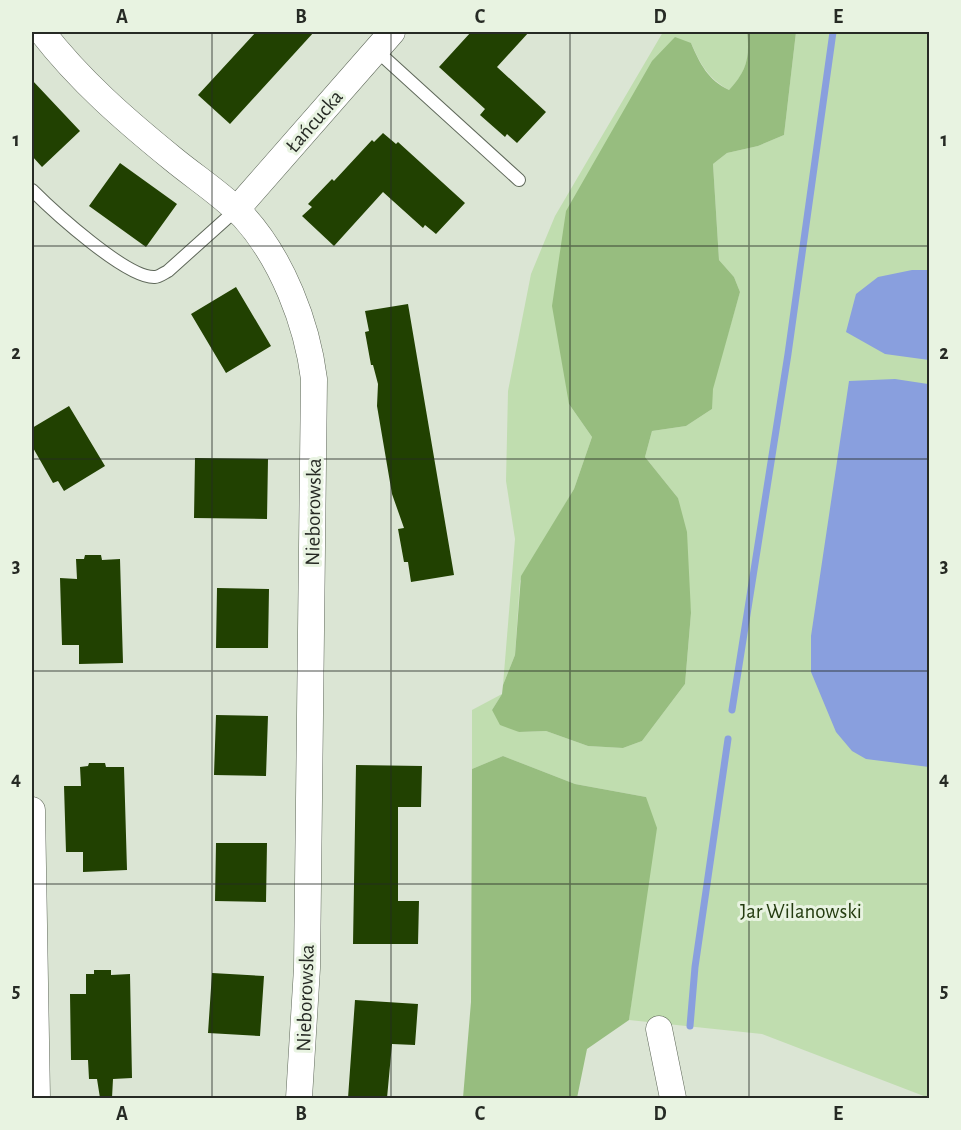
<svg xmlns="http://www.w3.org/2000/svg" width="961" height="1130" font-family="'Alegreya Sans',sans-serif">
  <rect width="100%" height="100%" fill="#dbe5d4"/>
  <!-- green -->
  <path fill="#c0ddaf" d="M663 32H747C750 58 747 71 729 90 708 78 701 65 691 43L569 404 592 437 574 489 520 581 515 655 503 685 515 539 506 481 508 391 531 274 555 216Z
    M796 32H929V1098L762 1034 629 1020 641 929 646 797 575 784 503 756 472 769V710L502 694 492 710 519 732 546 731 588 746 623 748 642 741 685 684 691 613 678 498 645 457 652 431 686 426 712 409V389L740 292 734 277 719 260 713 164 727 153 758 146 784 135Z"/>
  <!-- forest -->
  <path fill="#97bd7f" d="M747 32H796L784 135 758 146 727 153 713 164 719 260 734 277 740 292 713 389 712 409 686 426 652 431 645 457 678 498 687 532 691 613 685 684 642 741 623 748 588 746 546 731 519 732 500 725 492 710 502 694 503 685 515 655 521 576 574 489 592 437 569 404 552 306 566 211 652 61 675 37 691 43C700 64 708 80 729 90 747 71 750 57 747 32Z
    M503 756 575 784 646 797 657 828 629 1020 587 1049 577 1098H463L471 1002 472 769Z"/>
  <!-- water -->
  <path fill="#899fde" d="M912 270H929V360L885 354 846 332 856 294 878 277Z
    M929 376V767L866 759 852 751 836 732 811 672V636L849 381 895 379 928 384Z"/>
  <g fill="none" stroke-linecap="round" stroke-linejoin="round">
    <!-- stream -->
    <path stroke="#899fde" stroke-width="7" d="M732 710 788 354 833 32
      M690 1026 695 967 728 739"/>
  </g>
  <!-- building -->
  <path fill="#214101" d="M256 32H314L230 124 198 95Z
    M471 32H529L497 67 546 112 517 143 507 134 505 137 480 115 485 109 439 67Z
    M32 80 80 131 42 167 32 156Z
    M383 133 396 144 398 142 465 203 436 234 425 225 423 228 383 192 334 246 302 216 312 207 308 204 332 179 334 181 372 140 374 142Z
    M120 163 177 204 146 247 89 206Z
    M236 287 271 346 226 373 191 314Z
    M408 304 454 575 411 582 408 562H404L398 529 404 528 392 494 377 406 378 384 373 365H371L365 332 369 331 365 311Z
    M69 406 105 466 64 491 58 481 53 483 32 446V428Z
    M195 458 268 459 267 519 194 518Z
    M85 555H101L102 560 120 559 123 663 79 664V645H62L60 578 77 579 76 559H84Z
    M217 588 269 589 268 648H216Z
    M216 715 268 716 266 776 214 775Z
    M89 763H105L106 767H124L127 870 83 872V852H66L64 786H81L80 767 88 766Z
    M356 765 422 766 421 807H398V901H419L418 944H353Z
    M216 843H267L266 902 215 901Z
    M94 970H111V975L130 974 132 1078 113 1079 112 1098H100L97 1079H89L88 1060H71L70 994H86V974H94Z
    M212 973 264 976 260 1036 208 1033Z
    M355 1000 418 1004 415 1045 392 1044 387 1098H348Z"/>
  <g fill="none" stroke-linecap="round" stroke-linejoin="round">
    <defs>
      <path id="lane" d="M376 50 519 180
        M32 190C52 210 127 279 155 277 159 277 164 273 168 271L236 210"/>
      <path id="street" d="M42 32C80 81 125 120 173 159 196 178 223 195 244 217 282 259 307 323 314 379L307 968 299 1098
        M236 210 392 32
        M32 810 37 1098
        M659 1029 673 1098"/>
    </defs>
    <!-- lane casing -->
    <use href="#lane" stroke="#5f685a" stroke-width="14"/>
    <!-- street casing -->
    <use href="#street" stroke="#5f685a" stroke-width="27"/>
    <!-- lane -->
    <use href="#lane" stroke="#fff" stroke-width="12"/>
    <!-- street -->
    <use href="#street" stroke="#fff" stroke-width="26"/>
  </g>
  <!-- grid -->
  <path fill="none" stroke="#262a24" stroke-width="1.5" stroke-opacity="0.55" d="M212 32V1098M391 32V1098M570 32V1098M749 32V1098M32 246H930M32 459H930M32 671H930M32 884H930"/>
  <g text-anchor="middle" stroke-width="6" stroke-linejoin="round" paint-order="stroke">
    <!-- street labels -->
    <g font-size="21" fill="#262a24" stroke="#e8f3e1">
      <text transform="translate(314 121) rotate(-49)" y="7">Łańcucka</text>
      <text transform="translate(313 512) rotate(-89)" y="7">Nieborowska</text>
      <text transform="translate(305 998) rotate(-88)" y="7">Nieborowska</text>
    </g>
    <!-- park labels -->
    <g font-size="21" fill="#243c10" stroke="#e8f3e1">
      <text x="801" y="918">Jar Wilanowski</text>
    </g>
  </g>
  <!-- border -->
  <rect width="961" height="1130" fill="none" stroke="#e8f3e1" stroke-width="66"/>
  <rect x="33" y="33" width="895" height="1064" fill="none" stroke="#262a24" stroke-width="2"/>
  <g font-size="20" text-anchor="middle" font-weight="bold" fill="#262a24">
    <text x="122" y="23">A</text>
    <text x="301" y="23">B</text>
    <text x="480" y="23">C</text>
    <text x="660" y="23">D</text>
    <text x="838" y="23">E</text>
    <text x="16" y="146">1</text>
    <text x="944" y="146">1</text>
    <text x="16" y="359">2</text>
    <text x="944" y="359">2</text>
    <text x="16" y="572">3</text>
    <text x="944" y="572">3</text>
    <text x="16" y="785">4</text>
    <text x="944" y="785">4</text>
    <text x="16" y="997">5</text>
    <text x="944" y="997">5</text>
    <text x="122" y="1120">A</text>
    <text x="301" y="1120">B</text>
    <text x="480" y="1120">C</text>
    <text x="660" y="1120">D</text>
    <text x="838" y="1120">E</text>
  </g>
</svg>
